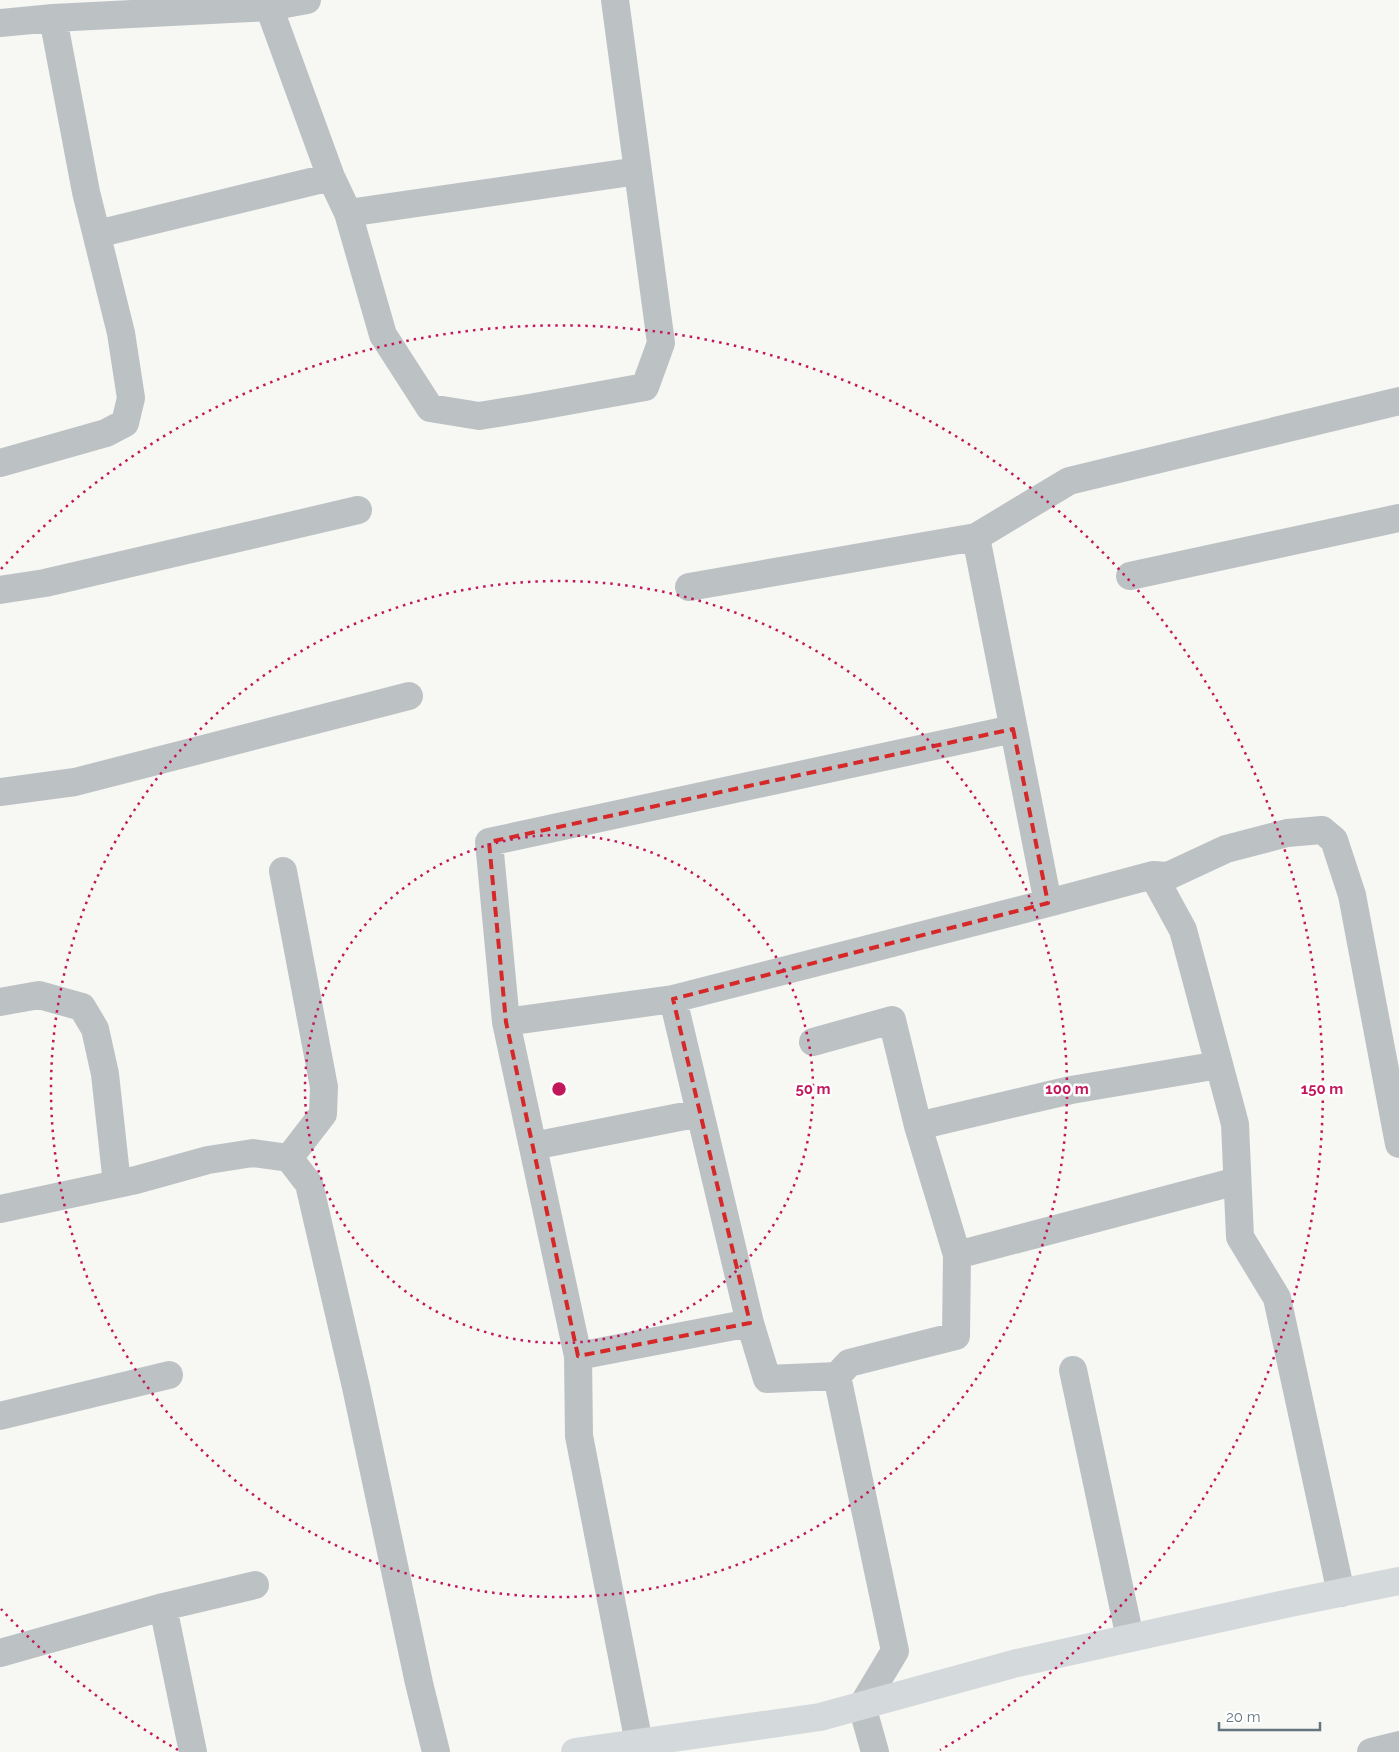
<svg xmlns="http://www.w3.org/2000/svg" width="1399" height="1752" font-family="Raleway,sans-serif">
  <rect width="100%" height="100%" fill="#f7f7f4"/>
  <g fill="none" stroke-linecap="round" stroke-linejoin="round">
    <!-- street -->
    <path stroke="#bcc2c4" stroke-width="28" d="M269 7 331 177 348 213 383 335 430 408 479 416 529 408 645 387 661 343 615 0
      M0 23 53 18
      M348 213 638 171
      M97 234 331 177
      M0 463 106 433 125 423 131 398 121 333 86 192 53 18 269 7 307 0
      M1130 576 1399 518
      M689 587 976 537
      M0 590 45 583 358 510
      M1013 729 489 842 506 1022 578 1356 750 1323 673 999 1048 903 976 537 1069 481 1399 401
      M0 792 75 782 409 696
      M283 871 324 1087 323 1114 289 1158
      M1153 875 1183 930 1235 1124 1240 1237 1277 1298 1341 1593
      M1048 903 1153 875 1168 876 1226 849 1287 833 1322 830 1334 840 1352 895 1399 1144
      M0 1002 39 995 82 1007 95 1029 105 1074 117 1184
      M506 1022 673 999
      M813 1042 892 1020 918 1126
      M1219 1065 1071 1090 918 1126 957 1255 1237 1181
      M533 1146 700 1113
      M0 1209 136 1180 208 1160 253 1153 289 1158 309 1184 356 1387 419 1683 436 1752
      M750 1323 767 1379 837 1376 849 1363 956 1336 957 1255
      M578 1356 579 1436 639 1743
      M1073 1370 1130 1638
      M837 1376 895 1651 862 1706 875 1752
      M0 1416 169 1375
      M163 1607 255 1585
      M0 1653 163 1607 193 1752
      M1371 1752 1399 1745"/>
    <!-- secondary -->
    <path stroke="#d4d9db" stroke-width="28" d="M575 1752 820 1717 1017 1663 1290 1603 1399 1581"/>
  </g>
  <!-- marked area -->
  <path fill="none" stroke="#d62828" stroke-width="4" stroke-dasharray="10 6" stroke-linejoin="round" d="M1013 729 1048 903 673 999 750 1323 578 1356 506 1022 489 842Z"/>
  <!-- distance rings -->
  <g fill="none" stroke="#c2185b" stroke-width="2.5" stroke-dasharray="2.5 5">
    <circle cx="559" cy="1089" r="254"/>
    <circle cx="559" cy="1089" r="508"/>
    <path d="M178 1750A763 763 0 0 1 1 1609M1 569A763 763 0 1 1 940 1750"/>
  </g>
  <circle cx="559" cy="1089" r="8" fill="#c2185b" stroke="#fff" stroke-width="2.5"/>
  <g font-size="15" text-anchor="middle" font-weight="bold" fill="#c2185b" stroke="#fff" stroke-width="5" stroke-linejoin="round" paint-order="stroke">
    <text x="813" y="1094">50 m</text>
    <text x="1067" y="1094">100 m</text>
    <text x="1322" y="1094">150 m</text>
  </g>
  <!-- scale -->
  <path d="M1219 1722v8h101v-8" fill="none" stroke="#64767d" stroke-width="2.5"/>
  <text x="1226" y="1722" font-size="15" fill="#64767d" stroke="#ffffff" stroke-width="4" paint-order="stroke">20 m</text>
</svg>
